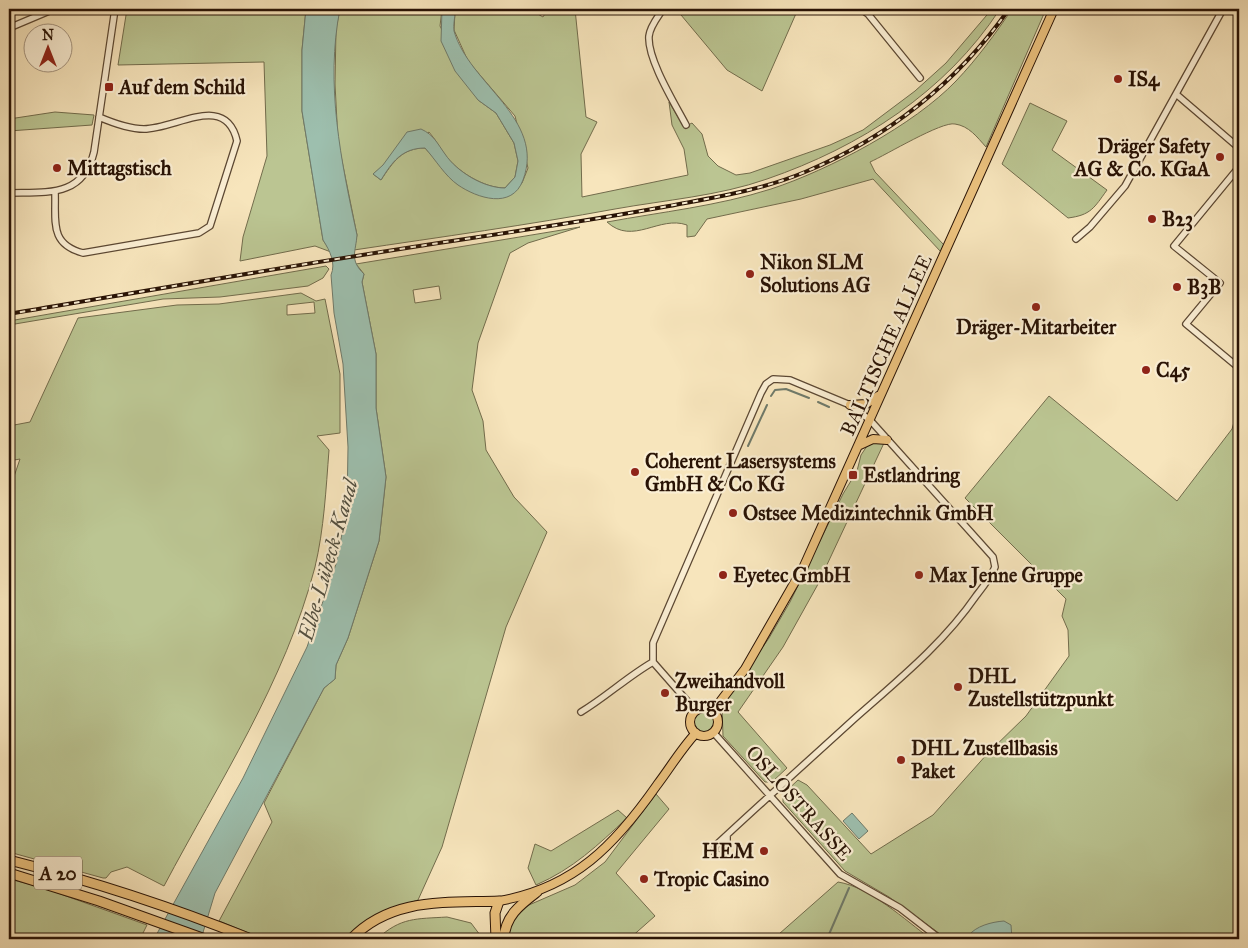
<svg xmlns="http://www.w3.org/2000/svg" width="1248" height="948" font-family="'IM FELL Great Primer',serif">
  <rect width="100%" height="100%" fill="#f7e5bc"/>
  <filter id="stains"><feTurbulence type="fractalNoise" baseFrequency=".004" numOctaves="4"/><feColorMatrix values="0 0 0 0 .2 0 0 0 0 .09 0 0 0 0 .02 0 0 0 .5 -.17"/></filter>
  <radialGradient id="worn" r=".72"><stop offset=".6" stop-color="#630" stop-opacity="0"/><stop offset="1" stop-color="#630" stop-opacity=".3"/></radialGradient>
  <!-- green -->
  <path fill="#bbc592" stroke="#726c4c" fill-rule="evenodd" d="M127 9H306L302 50V111L323 240 331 252 315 246 240 261 243 237 267 156 264 62 118 65Z
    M340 9H442L440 26 478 100 496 113 514 143 518 161 515 177 505 188C484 188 458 172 445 155 439 147 436 140 429 132L373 174 381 180C393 162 402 148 425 148L457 184 512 194 522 183 528 168 515 116 468 61 454 30 455 12 461 9C487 9 521 3 543 17L548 9H575L586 117 597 122 581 154 582 197 688 175 684 149 672 125 669 102 684 127 692 123 702 134 708 156 718 166 736 175 750 173 830 145 863 130 915 91 946 63 992 9H1000C946 92 860 147 767 179 719 196 665 200 615 209 528 225 441 237 354 250L357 235 338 141 335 84 336 28Z
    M676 9H798L762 91 727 70Z
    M1012 9H1046L986 147C977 137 969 126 955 124 942 121 886 155 870 162L875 172 944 245 941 252 873 179 801 199 707 219 695 236 687 237V225C659 215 633 246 607 222 661 212 718 206 771 189 829 170 914 125 956 81 977 59 996 33 1012 9Z
    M1030 103 1067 121 1052 150 1107 190C1094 208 1091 215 1068 218L1002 164Z
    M55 112 94 115 92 125 9 131V119Z
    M580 227 528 243 510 253 478 343 472 390 483 421 486 450 514 497 547 532 506 627 442 847 418 900 387 910 345 939H264L219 921 272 822 264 803 324 688 335 679 336 665 348 638 379 541 386 477 376 408V354L362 282 364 274 356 264ZM439 286 441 299 415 303 413 290Z
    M326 266 329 269 323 278 308 286 220 297 163 299 9 325V321Z
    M301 293 316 301 325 299 340 374V433L317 436 329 450C326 489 324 529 315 567 285 682 219 782 164 886L127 867 111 872 106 878H103L9 852V491L20 459 9 461V426L30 422 78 318 177 305 219 304ZM314 302 315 313 287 315V305Z
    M1049 396 1177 501 1232 429 1239 405V906L1237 909 1239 911V939H947L889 897 845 871 783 802V794L798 780 807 785 871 854 933 815 988 753 1026 716 1069 656 1068 630 1062 616 1066 599 965 498Z
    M875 441 884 443 817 586 783 647 738 712 787 768 772 782H765L723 736 722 706 769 638 790 602 843 494 857 471 861 455 869 443Z
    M693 721a11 11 0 1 1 22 0a11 11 0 1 1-22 0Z
    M656 794 669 809 616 873 655 916 629 939H509L508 928 522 908 575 885 605 862Z
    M618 810 627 818C598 845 573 869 536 885L528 868 535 844 551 851Z
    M9 879 41 887 147 925 140 939H9Z
    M838 882C870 887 905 920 931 939H781L779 934Z
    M447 917 471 923 483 939H377C401 917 416 919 447 917Z"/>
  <!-- water -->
  <path fill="#9dbfae" stroke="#6f7a6a" d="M306 9H340C325 84 341 161 357 235 356 251 349 260 364 274L362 282 376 354V408L386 477 379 541 348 638 336 665 335 679 324 688 215 893 201 939H154L243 778 307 647 336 564 347 508 348 447 343 364 334 313 331 275C336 263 330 251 323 240L302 111V50Z
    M442 9H461L455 12C455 18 453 25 454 31 469 84 546 119 523 180 512 210 477 198 458 185 445 176 435 159 425 148 402 148 392 162 381 180L373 174 383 165 407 132 421 129C434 135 437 143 445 154 457 172 484 188 505 188L515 177 518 161 514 143 496 113 478 100 455 71 441 41Z
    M852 813 868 831 859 839 843 821Z
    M1004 921 1011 925 1012 939H972L968 936C976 926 991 922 1004 921Z"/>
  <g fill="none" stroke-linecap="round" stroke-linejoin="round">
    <!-- stream -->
    <path stroke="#6f7a6a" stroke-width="2" d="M771 396 775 390 786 389 809 398
      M818 402 829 407
      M748 446 767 405
      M827 939 849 888"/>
    <defs>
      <path id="minor" d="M663 9C658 17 650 26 649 36 647 59 675 104 686 125
        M861 9 868 14 920 78
        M9 28 54 9
        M1176 94 1239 148
        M1239 167 1174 246 1220 283 1186 324 1239 368
        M55 192C56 221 49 244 83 253L199 233 210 226 237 141C226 92 176 129 144 129 129 129 113 123 99 117
        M9 193C46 192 83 198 94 152L115 9
        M1076 239 1090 227 1125 186 1223 9
        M696 711 653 662V643L761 393 766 384 773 379 790 380 850 405 870 420 993 557 995 567C991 577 983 587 976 596 943 644 897 681 853 720 807 762 760 804 715 846V854L723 856 727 852V835
        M581 712C606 697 627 677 653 662
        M713 732 840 874 900 908 940 939"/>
      <path id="major" d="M850 405 866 404 878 396
        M858 446 873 439 887 440
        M690 722a14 14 0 1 1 28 0a14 14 0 1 1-28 0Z
        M713 711 745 669 804 566 1054 9
        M499 901C574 888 615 845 657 785 670 768 681 749 696 733"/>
      <path id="highway" d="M9 860C92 881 172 907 251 939
        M9 873 99 901 205 939
        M351 939C391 897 446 903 499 901L495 913 496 939
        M504 939C505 916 520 905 537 892"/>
    </defs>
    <!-- minor casing -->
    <use href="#minor" stroke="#5c4833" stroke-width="8"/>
    <!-- major casing -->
    <use href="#major" stroke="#291305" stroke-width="10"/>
    <!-- highway casing -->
    <use href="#highway" stroke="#291305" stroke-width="11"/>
    <!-- minor -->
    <use href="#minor" stroke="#faeed3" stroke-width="5.5"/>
    <!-- major -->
    <use href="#major" stroke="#ecc27e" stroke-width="8"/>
    <!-- highway -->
    <use href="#highway" stroke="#ecc27e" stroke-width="9"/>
    <defs>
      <path id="rail" d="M9 314C163 288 317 261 472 238 538 228 604 218 669 206 716 197 762 190 805 172 887 138 958 82 1009 9"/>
    </defs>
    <!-- rail casing -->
    <use href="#rail" stroke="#291305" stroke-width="4"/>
    <!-- rail -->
    <use href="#rail" stroke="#faeed3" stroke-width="2" stroke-dasharray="5.5" stroke-linecap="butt"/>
  </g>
  <!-- markers -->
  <g fill="#8f2418" stroke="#faeed3" stroke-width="2">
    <circle cx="1118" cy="79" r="5"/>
    <rect x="104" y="82" width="10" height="10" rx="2.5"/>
    <circle cx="1220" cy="157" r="5"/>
    <circle cx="57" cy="168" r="5"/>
    <circle cx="1152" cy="219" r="5"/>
    <circle cx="750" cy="274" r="5"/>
    <circle cx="1177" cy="287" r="5"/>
    <circle cx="1036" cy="307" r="5"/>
    <circle cx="1146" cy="370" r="5"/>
    <circle cx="635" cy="472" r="5"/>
    <rect x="848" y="470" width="10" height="10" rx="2.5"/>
    <circle cx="733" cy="513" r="5"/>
    <circle cx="723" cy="575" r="5"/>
    <circle cx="919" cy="575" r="5"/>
    <circle cx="958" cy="687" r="5"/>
    <circle cx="665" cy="693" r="5"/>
    <circle cx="901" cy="760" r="5"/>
    <circle cx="764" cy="851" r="5"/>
    <circle cx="644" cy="879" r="5"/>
  </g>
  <g text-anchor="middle" stroke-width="4.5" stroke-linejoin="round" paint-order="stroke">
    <!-- shield labels -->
    <rect fill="#faeed3" stroke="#685543" stroke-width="1" x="34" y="856.5" width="48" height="33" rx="4"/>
    <g font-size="19" font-weight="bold" fill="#291305">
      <text x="58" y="880">A 20</text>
    </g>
    <!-- poi labels -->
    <g font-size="20" font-weight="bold" fill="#291305" stroke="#faeed3" text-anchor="start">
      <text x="1128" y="86">IS4</text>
      <text x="119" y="94">Auf dem Schild</text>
      <text x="1210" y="153" text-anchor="end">Dräger Safety<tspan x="1210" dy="23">AG &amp; Co. KGaA</tspan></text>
      <text x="67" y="175">Mittagstisch</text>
      <text x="1162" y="226">B23</text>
      <text x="760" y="269">Nikon SLM<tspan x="760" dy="23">Solutions AG</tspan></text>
      <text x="1187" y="294">B3B</text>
      <text x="1036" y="334" text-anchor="middle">Dräger-Mitarbeiter</text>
      <text x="1156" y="377">C45</text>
      <text x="645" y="468">Coherent Lasersystems<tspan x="645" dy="23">GmbH &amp; Co KG</tspan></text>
      <text x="863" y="482">Estlandring</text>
      <text x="743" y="520">Ostsee Medizintechnik GmbH</text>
      <text x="733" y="582">Eyetec GmbH</text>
      <text x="929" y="582">Max Jenne Gruppe</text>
      <text x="968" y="683">DHL<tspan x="968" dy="23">Zustellstützpunkt</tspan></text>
      <text x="675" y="688">Zweihandvoll<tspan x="675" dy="23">Burger</tspan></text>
      <text x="911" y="755">DHL Zustellbasis<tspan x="911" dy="23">Paket</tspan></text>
      <text x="754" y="858" text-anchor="end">HEM</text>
      <text x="654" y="886">Tropic Casino</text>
    </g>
    <!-- street labels -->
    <g font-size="20" fill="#291305" stroke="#faeed3">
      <text transform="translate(886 345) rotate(-66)" y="7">BALTISCHE ALLEE</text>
      <text transform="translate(799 803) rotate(48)" y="7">OSLOSTRASSE</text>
    </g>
    <!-- water labels -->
    <g font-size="21" font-style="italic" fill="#524f40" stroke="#faeed3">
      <text transform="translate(328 560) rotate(-74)" y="7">Elbe-Lübeck-Kanal</text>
    </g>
  </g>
  <!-- margin -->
  <rect width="1248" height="948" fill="none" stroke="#f7e5bc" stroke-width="30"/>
  <rect x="10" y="10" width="1228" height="928" fill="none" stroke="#291305" stroke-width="2.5"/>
  <rect x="15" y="15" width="1218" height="918" fill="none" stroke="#291305"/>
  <!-- north arrow -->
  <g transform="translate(48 48)"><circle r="24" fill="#faeed3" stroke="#a69681"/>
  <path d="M0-4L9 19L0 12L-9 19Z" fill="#8f2418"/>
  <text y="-8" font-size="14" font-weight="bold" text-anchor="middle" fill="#291305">N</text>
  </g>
  <rect width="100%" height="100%" filter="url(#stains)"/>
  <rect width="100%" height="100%" fill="url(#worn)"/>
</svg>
